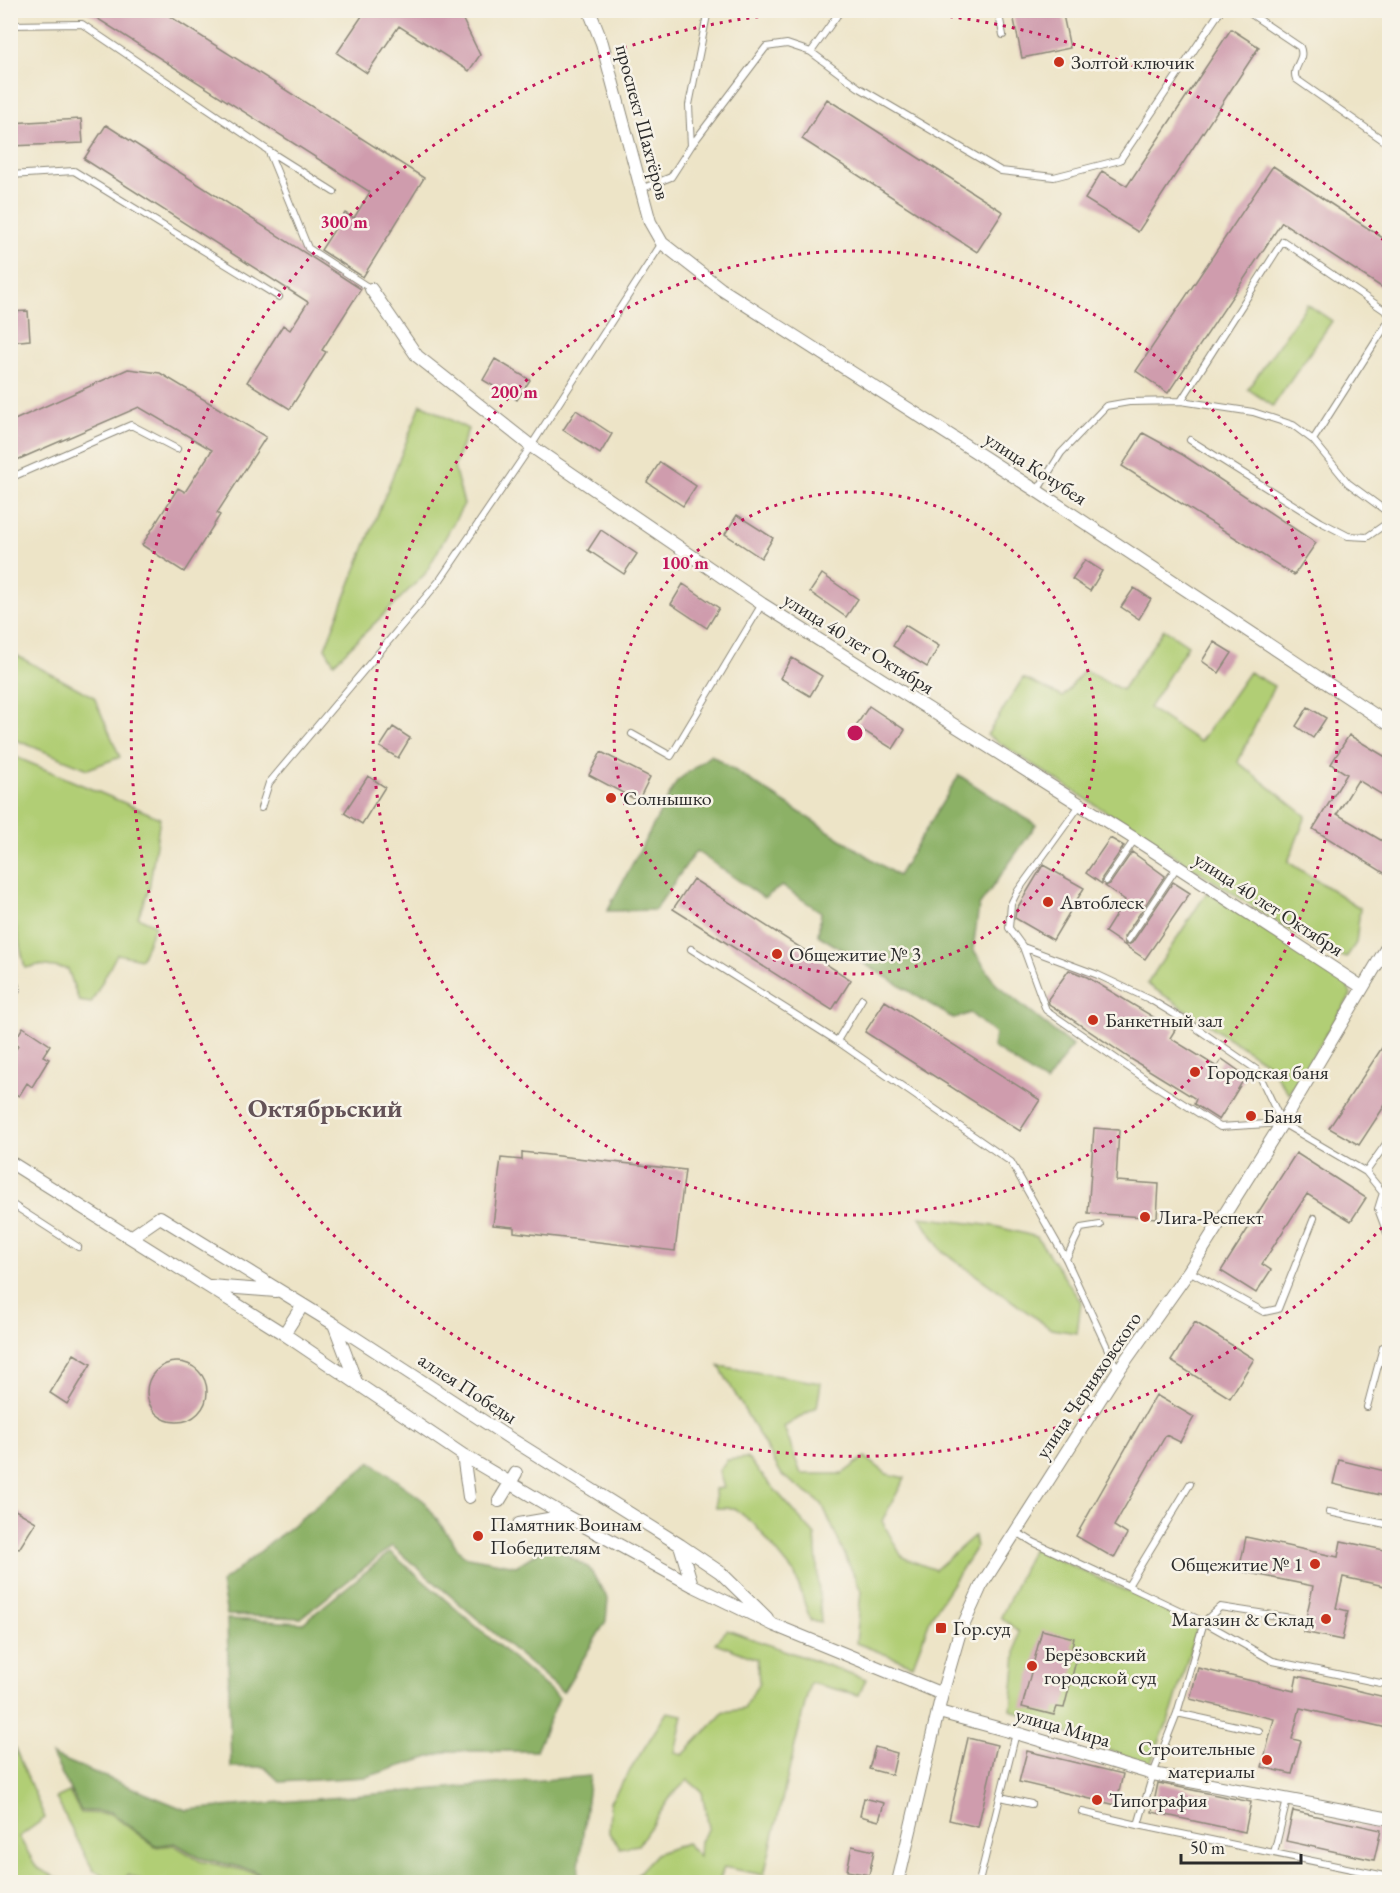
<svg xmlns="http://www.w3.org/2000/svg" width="1400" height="1893" font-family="'EB Garamond',serif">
  <rect width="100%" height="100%" fill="#f7f3e8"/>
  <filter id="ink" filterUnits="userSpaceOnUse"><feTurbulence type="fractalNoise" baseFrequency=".0167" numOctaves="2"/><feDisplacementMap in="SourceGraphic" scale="12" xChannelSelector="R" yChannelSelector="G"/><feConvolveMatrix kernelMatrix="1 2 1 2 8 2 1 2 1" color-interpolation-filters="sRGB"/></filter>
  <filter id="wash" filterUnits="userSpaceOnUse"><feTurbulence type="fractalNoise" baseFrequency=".008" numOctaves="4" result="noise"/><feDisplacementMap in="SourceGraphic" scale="24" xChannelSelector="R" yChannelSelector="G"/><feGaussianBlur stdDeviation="1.35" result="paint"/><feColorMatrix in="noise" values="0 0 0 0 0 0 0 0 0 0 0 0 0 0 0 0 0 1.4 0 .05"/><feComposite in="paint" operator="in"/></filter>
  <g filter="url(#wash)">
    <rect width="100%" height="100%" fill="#ede4c7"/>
    <!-- green -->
    <path fill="#b1ce74" stroke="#6e7c50" stroke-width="1.5" d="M1307 304 1332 321 1273 406 1248 389Z
      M421 404 468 429 454 467 464 504 425 574 334 663 325 648Z
      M1164 629 1188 645 1149 708 1200 742 1249 672 1274 686 1238 762 1306 816 1288 862 1360 908 1356 943 1346 958 1322 951 987 735 1023 678 1063 697 1084 670 1122 690Z
      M10 652 94 697 120 757 88 769 11 738Z
      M11 755 160 818 149 889 138 917 155 925 141 959 117 954 91 1003 79 1001 68 969 39 965 25 968 11 906Z
      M1207 892 1345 980 1351 995 1289 1094 1268 1064 1147 984Z
      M920 1217 994 1226 1037 1237 1081 1302 1077 1333 1051 1329 941 1250Z
      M719 1366 821 1383 817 1407 784 1427 801 1474H842L865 1457 887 1474 905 1478 882 1521 902 1557 935 1570 974 1536 976 1547 931 1617 913 1665 856 1643 861 1591 822 1504 782 1475Z
      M747 1458 815 1535 821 1622 810 1620 795 1574 754 1524 734 1508H716L715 1489 724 1488 719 1471 727 1460Z
      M1033 1548 1198 1624 1172 1711 1149 1767 1011 1710 1018 1631 1001 1617Z
      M727 1630 866 1679 859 1695 810 1683 764 1875 724 1867 719 1882H630L656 1854 686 1843 699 1857 700 1841 709 1828 702 1792 688 1780 672 1795 638 1845 620 1848 609 1833 610 1802 667 1712 683 1715 675 1753 683 1755 724 1712 744 1709 759 1682 757 1659 715 1643Z
      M11 1739 45 1818 19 1837 37 1868 66 1882H11Z
      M69 1792 81 1813 111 1814 155 1847 174 1845 200 1861 252 1872 270 1882H144L128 1875 123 1882H114L93 1870 56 1798Z"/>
    <!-- forest -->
    <path fill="#8cb166" stroke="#5c6e48" stroke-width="1.5" d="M711 755 898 876 959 775 1036 825 979 906 973 949 996 984 1072 1046 1046 1083 993 1047 995 1034 970 1013 954 1019 818 935 821 912 782 886 764 898 696 851 655 910 607 911 677 781Z
      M371 1462 424 1501 463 1556 516 1566 550 1545 589 1568 608 1599 606 1621 563 1692 392 1546 301 1618 227 1615 221 1583Z
      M390 1552 559 1698 536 1751H449L366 1777 280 1782 264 1767H231L227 1619 303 1623Z
      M52 1755 186 1810 590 1776 577 1882H274L252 1870 200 1858 175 1843 155 1846 111 1812 81 1811Z"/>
    <g id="blocks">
      <!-- building -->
      <path fill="#cf9cad" d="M84 10H160L424 178 363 277 321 250 345 213 354 218 370 192Z
        M366 10H453L461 16 480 55 469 71 399 26 367 73 337 53Z
        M1012 10H1062L1070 48 1022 58Z
        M1231 29 1259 47 1138 232 1085 199 1102 171 1127 186Z
        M827 99 1003 212 977 252 802 139Z
        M81 119 83 143 10 146V123Z
        M106 125 361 289 322 350 326 352 290 409 247 382 283 325 290 330 308 302 84 159Z
        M1273 166 1389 242V292L1282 222 1168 393 1136 371Z
        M28 311 30 340 10 342V312Z
        M495 359 530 380 517 400 483 380Z
        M128 369 160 373 266 437 217 513 220 515 184 572 142 545 178 488 185 492 212 450 139 407 10 463V422Z
        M576 410 612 434 600 454 563 430Z
        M1143 433 1183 455 1316 543 1294 575 1122 466Z
        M660 462 696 486 683 506 647 482Z
        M737 515 773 538 761 558 725 534Z
        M601 530 637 554 624 574 588 550Z
        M1085 560 1102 571 1090 591 1072 579Z
        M822 574 858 599 846 617 810 592Z
        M683 584 719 608 707 628 671 604Z
        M1134 588 1151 599 1139 619 1121 607Z
        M905 625 939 646 927 667 893 646Z
        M1214 642 1232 653 1219 673 1202 661Z
        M792 658 822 676 810 696 780 678Z
        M869 706 905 730 893 749 856 726Z
        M1308 707 1326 718 1313 738 1296 726Z
        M393 727 410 738 398 758 380 747Z
        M1349 735 1389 759V799L1358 780 1337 814 1389 845V876L1313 829 1347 774 1331 764Z
        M601 752 650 777 638 801 589 775Z
        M368 776 385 787 362 824 344 813Z
        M1110 838 1124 846 1102 878V884L1086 873Z
        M1132 852 1165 876 1124 937 1125 944 1128 945 1132 943 1173 882 1190 893 1145 959 1105 932 1125 900 1105 886 1110 884Z
        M1043 865 1084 888 1053 940 1015 918 1016 910Z
        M693 879 851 980 832 1010 673 909Z
        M1069 970 1087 977 1175 1030 1170 1038 1217 1067 1222 1059 1246 1076 1219 1120 1194 1104 1196 1099 1131 1059 1049 1004 1048 999Z
        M885 1001 1040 1100 1020 1131 865 1032Z
        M23 1027 50 1045 43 1056 49 1059 32 1087 27 1083 19 1096 10 1091V1058L18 1046 13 1043Z
        M1389 1037V1099L1359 1145 1329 1128Z
        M1094 1128 1119 1130 1116 1181 1159 1184 1157 1218 1088 1213Z
        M522 1152 685 1170 675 1251 514 1232V1227L493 1225 501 1158 522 1160Z
        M1296 1153 1366 1198 1351 1221 1307 1194 1262 1264 1271 1270 1256 1293 1221 1271Z
        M1195 1322 1254 1359 1230 1398 1171 1361Z
        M74 1354 91 1364 67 1404 50 1393Z
        M147 1392a30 30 0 1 1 60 0a30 30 0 1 1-60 0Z
        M1156 1395 1194 1417 1180 1442 1166 1435 1114 1526 1127 1534 1114 1558 1076 1536Z
        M1339 1460 1389 1472V1497L1333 1484Z
        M10 1507 36 1522 19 1549 10 1544Z
        M1246 1537 1338 1557 1341 1541 1389 1551V1587L1343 1577 1336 1608 1348 1611 1342 1640 1303 1632 1313 1586 1239 1571Z
        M1042 1630 1074 1638 1072 1647 1079 1649 1064 1708 1057 1707 1054 1715 1022 1707Z
        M1198 1668 1294 1691 1297 1676 1389 1698V1716L1387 1728 1300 1708 1292 1739 1301 1741 1292 1774 1262 1767 1274 1719 1190 1699Z
        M968 1738 997 1745 978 1827 949 1820Z
        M875 1747 897 1753 892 1775 869 1769Z
        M1027 1751 1123 1774 1116 1805 1019 1782Z
        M1158 1783 1251 1802 1245 1832 1152 1812Z
        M864 1798 884 1803 879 1821 860 1816Z
        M1293 1811 1381 1830 1374 1860 1286 1841Z
        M852 1846 874 1851 869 1875 847 1871Z"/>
    </g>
  </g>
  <g filter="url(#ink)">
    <use href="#blocks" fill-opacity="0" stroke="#8c8879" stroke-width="1.5"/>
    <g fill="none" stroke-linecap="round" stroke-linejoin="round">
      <defs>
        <path id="lane" d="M998 10 1003 35
          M1245 10 1300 47C1306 60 1291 67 1296 79L1390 145
          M10 25 82 24 269 151 334 192
          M811 52 841 10
          M691 146 689 105 708 10
          M269 152 308 248 371 289
          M10 175 74 171 279 297
          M641 189 671 177 691 146 766 47 787 44 811 52 858 87 1001 171 1054 177 1120 160 1221 10
          M1390 319 1313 440 1348 483 1390 514
          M1181 401 1253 412 1293 425 1313 440
          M1190 440 1321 522 1348 536 1367 537 1390 521
          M10 478 131 425 177 449
          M1037 491 1061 453 1106 406 1129 402 1181 401 1283 241 1390 314
          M632 734 671 756 762 604
          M1080 805 1017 892 1011 904 1009 928 1023 947 1098 975 1151 1000 1189 1023 1257 1070 1282 1123 1366 1172 1383 1193 1378 1209 1390 1241
          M261 808 269 783 440 580 531 446 662 243
          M1106 881 1135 839
          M1128 940 1177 867
          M1023 947 1046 1010 1154 1085 1220 1127 1282 1123
          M691 949 837 1041 1011 1162 1066 1259 1118 1371
          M10 967 17 989 10 1002
          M837 1041 862 999
          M1366 1172 1390 1138
          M10 1203 78 1247
          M1066 1259 1081 1228 1100 1225
          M1189 1271 1264 1312 1278 1309 1314 1218
          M1367 1407 1383 1347 1390 1349
          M1329 1512 1390 1525
          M1015 1531 1033 1542 1128 1586 1190 1484
          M1128 1586 1204 1622 1220 1607 1291 1618
          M1177 1713 1204 1622 1273 1661 1390 1685
          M1259 1731 1177 1713 1153 1774 1138 1825 1390 1877
          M1001 1797 1031 1804
          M1082 1812 1138 1825
          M1274 1853 1287 1800
          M979 1882 1016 1733"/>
        <path id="street" d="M589 10 602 43 650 222 662 243 721 289 1037 491 1390 725
          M371 289 417 356 531 446 762 604 1135 839 1362 987
          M10 1162 284 1334 463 1455 566 1516 692 1585 774 1625 942 1694
          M131 1237 160 1217 334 1324 511 1439 680 1545 720 1572 767 1618
          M210 1286 276 1291
          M334 1324 356 1382
          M284 1334 302 1306
          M463 1455 469 1497
          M499 1501 516 1473
          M519 1524 566 1516
          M680 1545 692 1585
          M939 1712 1016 1733 1153 1774 1390 1819
          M898 1882 942 1694 959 1635 981 1586 1118 1371 1189 1271 1282 1123 1390 942"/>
      </defs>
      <!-- lane casing -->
      <use href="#lane" stroke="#8c8879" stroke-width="8"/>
      <!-- street casing -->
      <use href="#street" stroke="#8c8879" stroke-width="14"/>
      <!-- lane -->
      <use href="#lane" stroke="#fff" stroke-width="6"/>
      <!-- street -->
      <use href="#street" stroke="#fff" stroke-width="12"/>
    </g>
  </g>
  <!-- distance rings -->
  <g fill="none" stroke="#c2185b" stroke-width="3" stroke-dasharray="3 6">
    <circle cx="855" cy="733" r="241"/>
    <circle cx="855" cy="733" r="482"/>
    <path d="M1388 1221A723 723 0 1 1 823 11M887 11A723 723 0 0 1 1388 245"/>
  </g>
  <!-- markers -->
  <g fill="#c8321e" stroke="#f7f3e8" stroke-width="2">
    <circle cx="1059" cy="62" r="6"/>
    <circle cx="611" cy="798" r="6"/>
    <circle cx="1048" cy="902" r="6"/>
    <circle cx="777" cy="954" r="6"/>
    <circle cx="1093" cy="1020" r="6"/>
    <circle cx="1195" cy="1072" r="6"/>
    <circle cx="1251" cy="1116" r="6"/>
    <circle cx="1145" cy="1217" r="6"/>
    <circle cx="478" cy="1536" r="6"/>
    <circle cx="1315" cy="1564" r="6"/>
    <circle cx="1326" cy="1619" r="6"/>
    <rect x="935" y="1622" width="12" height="12" rx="3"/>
    <circle cx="1032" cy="1666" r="6"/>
    <circle cx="1267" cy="1760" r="6"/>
    <circle cx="1097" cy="1800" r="6"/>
  </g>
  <g text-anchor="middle" stroke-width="5" stroke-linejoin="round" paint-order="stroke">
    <!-- poi labels -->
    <g font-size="20" fill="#2b2b2b" stroke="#f7f3e8" text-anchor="start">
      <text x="1071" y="69">Золтой ключик</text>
      <text x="623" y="805">Солнышко</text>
      <text x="1060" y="909">Автоблеск</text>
      <text x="789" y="961">Общежитие № 3</text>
      <text x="1105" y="1027">Банкетный зал</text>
      <text x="1207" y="1079">Городская баня</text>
      <text x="1263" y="1123">Баня</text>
      <text x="1157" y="1224">Лига-Респект</text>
      <text x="490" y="1531">Памятник Воинам<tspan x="490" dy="23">Победителям</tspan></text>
      <text x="1303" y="1571" text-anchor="end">Общежитие № 1</text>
      <text x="1314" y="1626" text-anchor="end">Магазин &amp; Склад</text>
      <text x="953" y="1635">Гор.суд</text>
      <text x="1044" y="1661">Берёзовский<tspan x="1044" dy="23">городской суд</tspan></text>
      <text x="1255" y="1755" text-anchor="end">Строительные<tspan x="1255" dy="23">материалы</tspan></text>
      <text x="1109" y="1807">Типография</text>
    </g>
    <!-- street labels -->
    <g font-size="20" fill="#2b2b2b" stroke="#f7f3e8">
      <text transform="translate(643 122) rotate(75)" y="7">проспект Шахтёров</text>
      <text transform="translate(1036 468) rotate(33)" y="7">улица Кочубея</text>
      <text transform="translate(859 643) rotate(32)" y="7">улица 40 лет Октября</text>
      <text transform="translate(1269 904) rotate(33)" y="7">улица 40 лет Октября</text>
      <text transform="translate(1088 1385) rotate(-56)" y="7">улица Черняховского</text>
      <text transform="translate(468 1388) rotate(33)" y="7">аллея Победы</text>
      <text transform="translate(1063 1727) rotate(16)" y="7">улица Мира</text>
    </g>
    <!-- district labels -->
    <g font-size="26" font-weight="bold" fill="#645358" stroke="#f7f3e8">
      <text x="325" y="1117">Октябрьский</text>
    </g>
  </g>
  <circle cx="855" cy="733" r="9" fill="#c2185b" stroke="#f7f3e8" stroke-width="3"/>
  <g font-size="18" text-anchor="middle" font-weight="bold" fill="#c2185b" stroke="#f7f3e8" stroke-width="5" stroke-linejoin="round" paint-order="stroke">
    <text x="344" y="228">300 m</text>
    <text x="514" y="398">200 m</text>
    <text x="685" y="569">100 m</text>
  </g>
  <!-- margin -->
  <rect width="1400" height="1893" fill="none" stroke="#f7f3e8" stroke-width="36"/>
  <!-- scale -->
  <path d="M1181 1854v9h120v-9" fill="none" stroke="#2b2b2b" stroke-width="3"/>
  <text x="1190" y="1854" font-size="18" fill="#2b2b2b" stroke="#f7f3e8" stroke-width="4.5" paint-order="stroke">50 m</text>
</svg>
